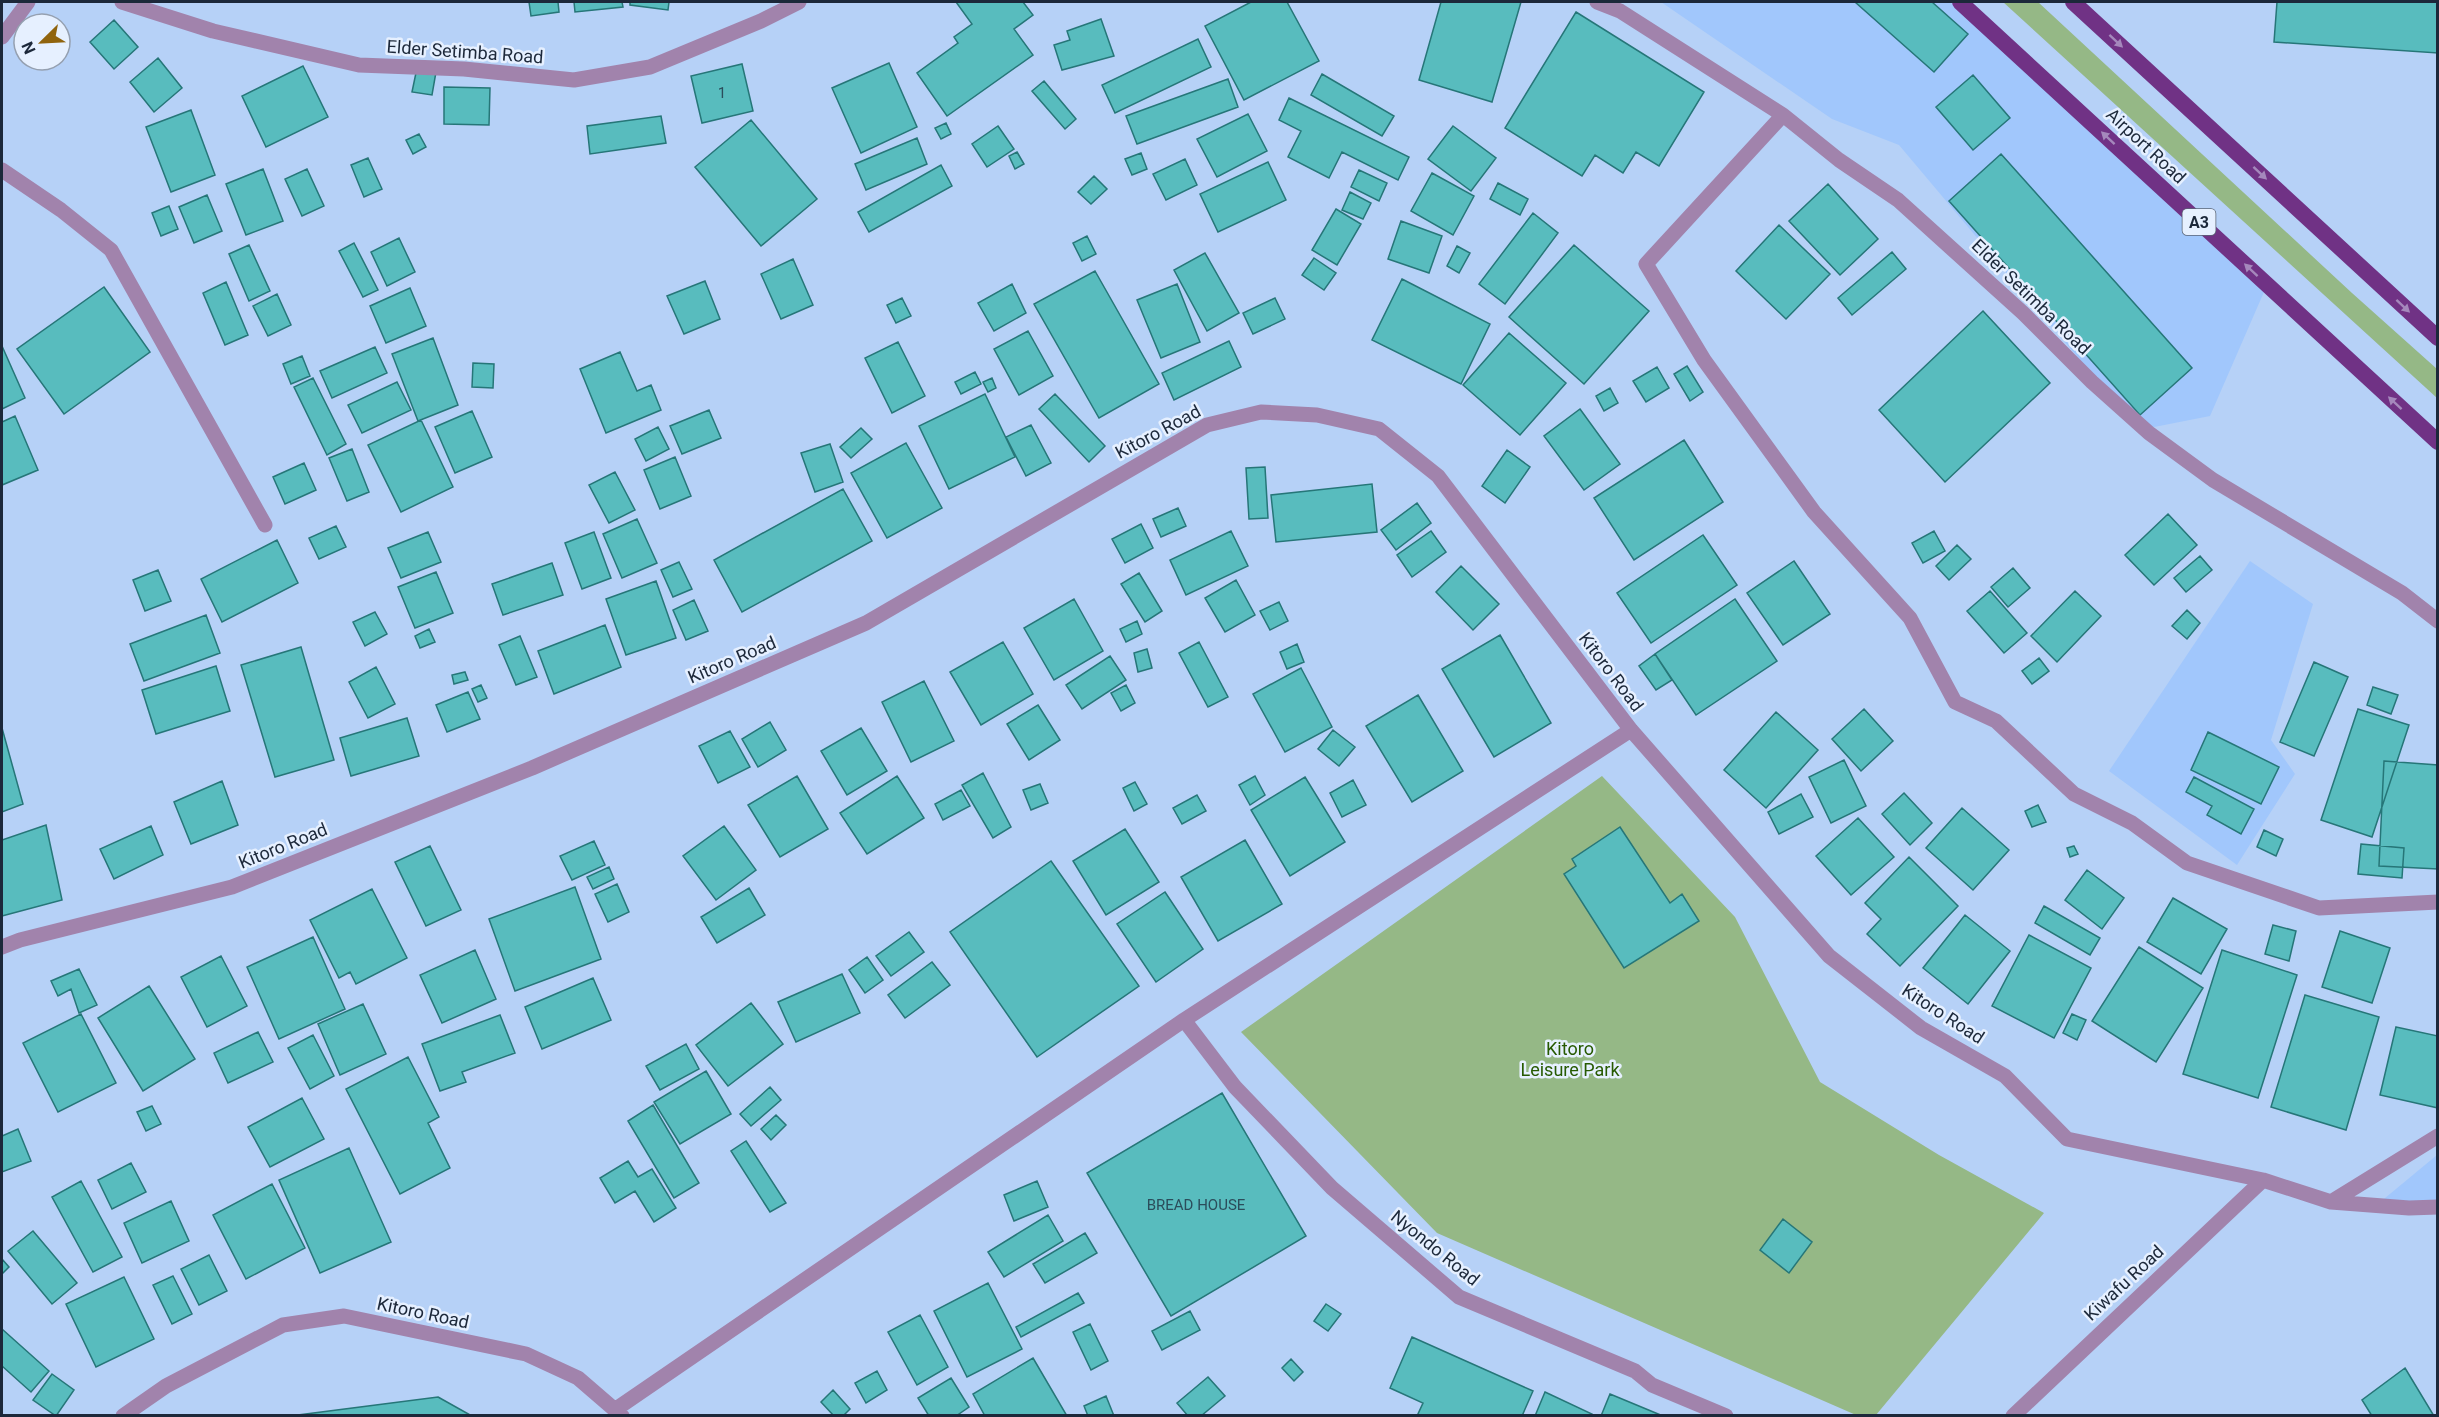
<svg xmlns="http://www.w3.org/2000/svg" width="2439" height="1417" font-family="Roboto,sans-serif">
  <rect width="100%" height="100%" fill="#b6d1f7"/>
  <!-- built -->
  <path fill="#a1c7fc" d="M1661 2H1956L2267 285 2210 416 2139 430 1899 145 1832 119Z
    M2250 561 2313 604 2271 740 2295 774 2237 865 2109 771Z
    M2437 1155V1211L2373 1208Z"/>
  <!-- green -->
  <path fill="#95b886" d="M2003 2H2038L2352 293 2437 369V398Z
    M1602 776 1735 917 1820 1082 1939 1155 2044 1213 1876 1415H1856L1437 1233 1241 1032Z"/>
  <!-- building -->
  <path fill="#58bcbe" stroke="#267678" stroke-width="1.5" d="M529 2H558L559 12 531 16Z
    M574 2H622L623 7 575 12Z
    M630 2H669L668 10 630 5Z
    M956 2H1023L1033 15 1014 29 1033 55 947 116 917 73 958 43 954 37 972 24Z
    M1251 2H1287L1319 61 1244 100 1205 26Z
    M1441 2H1521L1492 102 1419 80Z
    M1855 2H1932L1968 34 1934 72Z
    M2277 2H2438V53L2274 42Z
    M1576 12 1704 92 1659 166 1636 152 1623 173 1595 155 1582 176 1505 128Z
    M1101 19 1114 56 1062 70 1054 45 1070 40 1067 31Z
    M114 20 138 47 114 69 90 42Z
    M1198 39 1211 67 1115 113 1102 85Z
    M158 58 182 88 154 112 130 82Z
    M889 63 917 127 861 153 832 88Z
    M742 64 753 111 702 123 691 76Z
    M303 66 328 117 266 147 242 96Z
    M417 68 436 72 432 95 412 92Z
    M1322 74 1394 116 1382 136 1311 95Z
    M1973 75 2010 118 1973 150 1936 107Z
    M1228 79 1238 107 1137 144 1126 116Z
    M1044 81 1076 119 1065 129 1032 91Z
    M444 87 490 88 489 125 444 124Z
    M1289 98 1409 157 1398 180 1342 152 1329 178 1288 157 1301 131 1279 120Z
    M191 110 215 175 171 192 146 127Z
    M1248 114 1267 151 1217 177 1197 139Z
    M661 116 666 143 590 154 587 126Z
    M751 120 817 199 761 246 695 167Z
    M946 123 951 134 941 139 935 128Z
    M998 126 1014 149 987 167 972 144Z
    M1453 126 1496 158 1471 191 1428 159Z
    M419 134 426 147 413 154 406 140Z
    M917 138 927 164 866 190 855 164Z
    M1017 152 1024 164 1015 169 1009 156Z
    M1141 153 1147 169 1132 175 1125 159Z
    M2001 154 2192 368 2140 415 1949 201Z
    M368 158 382 189 364 197 351 165Z
    M1185 159 1197 185 1166 200 1153 174Z
    M1268 162 1286 200 1218 232 1200 194Z
    M941 165 952 186 869 232 858 212Z
    M263 169 283 221 246 235 226 184Z
    M307 169 324 206 302 216 285 179Z
    M1359 170 1387 183 1379 201 1351 187Z
    M1432 173 1474 196 1453 235 1411 211Z
    M1094 176 1107 189 1091 204 1078 192Z
    M1498 183 1528 199 1520 215 1490 199Z
    M1828 184 1878 239 1840 275 1789 221Z
    M1350 192 1371 203 1363 219 1342 210Z
    M207 195 222 231 194 243 179 207Z
    M169 206 178 229 161 236 152 213Z
    M1336 209 1361 224 1337 265 1312 250Z
    M1533 213 1558 233 1505 304 1479 284Z
    M1401 221 1442 236 1429 273 1388 259Z
    M1779 225 1830 274 1786 319 1736 271Z
    M1087 236 1096 254 1082 261 1073 243Z
    M399 238 415 272 387 286 371 252Z
    M354 243 378 290 363 297 339 251Z
    M249 245 270 291 249 301 229 254Z
    M1574 245 1649 311 1584 384 1509 317Z
    M1457 246 1470 253 1459 273 1447 266Z
    M1892 252 1906 269 1852 315 1838 298Z
    M1205 253 1239 313 1207 331 1174 270Z
    M1314 258 1336 273 1324 290 1302 275Z
    M793 259 813 305 781 319 761 274Z
    M1095 271 1159 384 1099 418 1034 304Z
    M1402 279 1490 324 1461 384 1372 340Z
    M705 281 720 319 684 334 667 296Z
    M226 282 248 335 225 345 203 293Z
    M1012 284 1026 313 994 331 978 303Z
    M1177 284 1200 342 1161 358 1137 300Z
    M104 287 150 352 64 414 17 349Z
    M410 288 426 326 386 343 370 306Z
    M277 294 291 325 268 336 253 306Z
    M902 298 911 316 896 323 887 305Z
    M1275 298 1285 319 1253 334 1243 313Z
    M1983 311 2050 383 1945 482 1879 410Z
    M1028 331 1053 376 1019 395 994 349Z
    M1509 333 1566 383 1520 435 1463 385Z
    M433 338 458 405 418 421 392 354Z
    M1229 341 1241 367 1174 400 1162 373Z
    M898 342 925 396 892 413 865 358Z
    M2 346 25 398 2 409Z
    M375 347 387 373 332 398 320 371Z
    M620 352 637 391 651 385 661 410 606 433 580 369Z
    M302 356 310 376 291 384 283 364Z
    M473 363 494 364 493 388 472 387Z
    M1687 366 1703 392 1690 401 1674 374Z
    M1657 367 1669 388 1646 402 1633 381Z
    M975 372 981 384 961 394 955 382Z
    M313 378 346 444 327 455 294 387Z
    M992 378 996 388 988 392 983 382Z
    M397 382 411 410 362 433 348 405Z
    M1610 388 1618 403 1604 411 1596 396Z
    M985 394 1015 457 949 489 919 426Z
    M1055 394 1105 446 1089 462 1039 409Z
    M1580 409 1620 464 1584 490 1544 436Z
    M709 410 721 438 682 454 670 426Z
    M472 411 492 457 455 473 435 427Z
    M15 416 38 470 2 485V422Z
    M421 420 453 487 401 512 368 445Z
    M1031 425 1051 463 1026 476 1006 437Z
    M658 427 669 449 646 461 635 439Z
    M861 428 872 439 851 458 840 447Z
    M1684 440 1723 502 1634 560 1594 498Z
    M906 443 942 508 887 538 851 473Z
    M830 444 843 482 815 492 801 453Z
    M352 449 369 492 347 501 329 458Z
    M1507 450 1530 467 1505 503 1482 486Z
    M675 457 691 496 660 509 644 470Z
    M304 463 316 490 285 504 273 477Z
    M1265 467 1268 518 1249 519 1246 468Z
    M615 472 635 510 609 523 589 485Z
    M1372 484 1377 532 1276 542 1271 495Z
    M843 489 872 541 742 612 714 560Z
    M1417 503 1431 523 1396 550 1381 530Z
    M1178 508 1186 526 1161 537 1153 519Z
    M2168 514 2197 545 2154 585 2125 555Z
    M637 519 657 563 622 578 603 534Z
    M1141 524 1153 548 1125 563 1112 539Z
    M336 526 346 547 319 559 309 538Z
    M1231 531 1248 566 1186 595 1170 560Z
    M1431 531 1446 552 1412 577 1397 555Z
    M1934 531 1945 551 1923 563 1912 543Z
    M428 532 441 562 401 578 388 548Z
    M594 532 611 578 582 589 565 543Z
    M1703 535 1737 585 1651 643 1617 593Z
    M277 540 298 583 222 622 201 579Z
    M1957 545 1971 559 1949 580 1936 566Z
    M2200 556 2212 570 2186 592 2174 578Z
    M1794 561 1830 614 1783 645 1747 593Z
    M679 562 692 589 673 597 661 570Z
    M552 563 563 595 503 615 492 584Z
    M1461 566 1499 604 1473 630 1436 592Z
    M2013 568 2030 588 2008 607 1991 587Z
    M158 570 171 601 145 611 133 580Z
    M436 572 453 613 415 628 398 587Z
    M1139 573 1162 611 1145 622 1121 584Z
    M1236 580 1255 615 1225 632 1205 598Z
    M656 581 676 638 626 655 606 599Z
    M1990 591 2027 633 2004 653 1967 611Z
    M2075 591 2101 616 2057 662 2031 636Z
    M1074 599 1103 651 1054 680 1024 628Z
    M1735 599 1777 661 1696 715 1655 654Z
    M694 600 708 631 686 640 673 610Z
    M1279 602 1288 621 1270 630 1260 611Z
    M2187 610 2200 623 2187 639 2172 626Z
    M375 612 387 634 365 646 353 622Z
    M206 615 220 653 144 681 130 644Z
    M1137 621 1142 634 1126 642 1120 629Z
    M605 625 621 667 554 694 538 651Z
    M429 629 435 642 420 648 415 636Z
    M1500 635 1551 723 1494 757 1442 669Z
    M520 636 537 677 516 685 499 645Z
    M1003 642 1033 694 981 725 950 672Z
    M1199 642 1228 697 1208 707 1179 653Z
    M1297 644 1304 662 1287 669 1280 652Z
    M301 647 334 760 275 777 241 665Z
    M1147 649 1152 668 1138 672 1134 653Z
    M1655 654 1672 680 1656 690 1639 666Z
    M1110 656 1126 680 1082 709 1066 685Z
    M2039 658 2049 671 2032 684 2022 671Z
    M2314 662 2348 677 2314 756 2280 742Z
    M216 666 230 711 156 734 142 690Z
    M376 667 395 704 368 718 349 682Z
    M1301 668 1332 727 1285 752 1253 694Z
    M465 672 468 680 454 684 452 675Z
    M924 681 954 741 911 762 882 702Z
    M481 685 487 698 478 702 472 689Z
    M1126 685 1135 703 1121 711 1111 693Z
    M2373 687 2398 695 2391 714 2367 705Z
    M468 692 480 719 447 732 436 705Z
    M1418 695 1463 771 1412 802 1366 726Z
    M1038 705 1060 740 1029 760 1007 724Z
    M1864 709 1893 741 1861 771 1832 739Z
    M2358 709 2409 725 2372 837 2321 820Z
    M1776 712 1818 750 1766 808 1724 770Z
    M407 718 419 756 351 776 340 738Z
    M770 722 786 750 758 767 742 739Z
    M2 728 23 804 2 812Z
    M861 728 887 771 847 795 821 751Z
    M1333 730 1355 747 1339 766 1318 749Z
    M730 731 750 767 718 783 699 746Z
    M2208 732 2279 767 2261 804 2191 770Z
    M1844 760 1866 806 1831 823 1809 777Z
    M2384 761 2438 765V869L2379 866Z
    M983 773 1011 827 993 838 962 785Z
    M797 776 828 829 780 857 748 805Z
    M897 776 924 818 867 854 840 813Z
    M1255 776 1265 795 1250 805 1239 785Z
    M1305 777 1345 842 1290 876 1251 810Z
    M2194 777 2254 809 2241 834 2207 815 2212 806 2186 792Z
    M1353 780 1366 805 1342 817 1330 793Z
    M222 781 238 825 191 844 174 802Z
    M1135 782 1147 804 1134 811 1123 788Z
    M1040 784 1048 803 1031 810 1023 790Z
    M961 790 970 806 943 820 935 804Z
    M1904 793 1932 823 1910 845 1882 814Z
    M1801 794 1813 817 1779 834 1768 812Z
    M1197 795 1206 811 1182 824 1173 808Z
    M2038 805 2046 822 2032 827 2025 811Z
    M1962 808 2009 850 1973 890 1926 848Z
    M1858 818 1894 857 1851 895 1816 856Z
    M46 825 62 900 2 916V840Z
    M151 826 163 855 114 879 100 849Z
    M724 826 756 870 716 900 683 856Z
    M1620 827 1670 903 1682 894 1699 921 1624 968 1564 874 1576 866 1572 859Z
    M1125 829 1159 882 1106 915 1073 861Z
    M2264 830 2283 839 2276 856 2257 847Z
    M1245 840 1282 904 1218 941 1181 877Z
    M594 841 605 865 572 880 560 856Z
    M2361 844 2404 848 2402 878 2358 874Z
    M430 846 461 910 426 926 395 862Z
    M2074 846 2078 854 2070 857 2067 848Z
    M1909 857 1958 906 1900 966 1867 934 1881 919 1865 903Z
    M1051 861 1139 986 1037 1057 950 932Z
    M609 867 614 879 593 889 587 877Z
    M2087 870 2124 898 2102 929 2065 900Z
    M617 884 629 912 608 922 595 894Z
    M575 887 601 959 515 991 489 919Z
    M749 888 765 915 717 943 701 917Z
    M372 889 407 958 356 984 350 972 339 978 310 920Z
    M1165 892 1203 949 1156 982 1117 924Z
    M2173 898 2227 929 2201 974 2147 942Z
    M2044 906 2100 938 2090 955 2035 923Z
    M1965 915 2010 951 1968 1004 1923 968Z
    M2273 925 2296 931 2289 961 2265 954Z
    M2340 931 2390 948 2372 1003 2322 987Z
    M909 932 924 952 891 976 876 956Z
    M2029 935 2091 968 2054 1038 1992 1006Z
    M313 937 345 1009 279 1039 247 967Z
    M2139 947 2203 988 2156 1062 2092 1021Z
    M475 950 496 999 442 1023 420 975Z
    M2222 950 2297 975 2258 1098 2183 1074Z
    M221 956 247 1006 207 1027 181 977Z
    M867 957 883 980 865 993 849 970Z
    M932 962 950 985 905 1018 888 995Z
    M79 969 97 1005 79 1013 71 989 58 996 51 981Z
    M842 974 860 1013 796 1042 778 1002Z
    M593 978 611 1020 542 1049 525 1007Z
    M149 986 195 1059 143 1091 98 1018Z
    M2305 995 2379 1017 2346 1130 2271 1107Z
    M751 1003 783 1044 728 1086 696 1045Z
    M363 1004 386 1054 340 1075 318 1024Z
    M81 1014 116 1083 58 1112 23 1043Z
    M2072 1014 2086 1020 2077 1040 2063 1033Z
    M500 1015 515 1053 462 1072 466 1082 440 1091 422 1044Z
    M2396 1027 2438 1036V1108L2380 1095Z
    M258 1032 273 1062 228 1083 214 1053Z
    M313 1035 334 1076 310 1089 288 1048Z
    M686 1044 699 1069 660 1090 646 1066Z
    M408 1057 439 1117 428 1123 450 1168 400 1194 346 1089Z
    M706 1071 731 1114 680 1144 654 1102Z
    M770 1087 781 1100 751 1126 740 1114Z
    M1222 1093 1306 1236 1171 1316 1087 1173Z
    M302 1098 324 1139 270 1167 248 1127Z
    M653 1105 699 1183 674 1198 628 1121Z
    M152 1106 161 1124 146 1131 137 1112Z
    M776 1115 786 1125 771 1140 761 1129Z
    M18 1129 31 1161 2 1172V1136Z
    M746 1141 786 1203 770 1212 731 1151Z
    M349 1148 391 1242 320 1273 279 1180Z
    M628 1161 638 1177 652 1169 676 1208 654 1222 635 1191 615 1203 600 1178Z
    M131 1163 146 1192 112 1209 98 1180Z
    M81 1181 122 1257 93 1272 52 1197Z
    M1037 1181 1048 1207 1014 1221 1004 1195Z
    M272 1184 305 1248 246 1279 213 1215Z
    M171 1201 189 1241 142 1263 124 1223Z
    M1048 1215 1063 1241 1004 1277 988 1252Z
    M1783 1219 1812 1242 1789 1273 1760 1250Z
    M33 1231 77 1283 52 1304 8 1251Z
    M1085 1233 1097 1253 1045 1283 1033 1264Z
    M209 1255 227 1291 199 1305 181 1269Z
    M2 1259 9 1267 2 1274Z
    M173 1276 192 1314 172 1324 153 1285Z
    M124 1277 154 1339 96 1367 66 1304Z
    M988 1283 1022 1349 967 1377 934 1311Z
    M1078 1293 1084 1303 1021 1337 1016 1327Z
    M1326 1304 1341 1314 1328 1331 1314 1321Z
    M1190 1311 1200 1330 1162 1350 1152 1331Z
    M920 1315 948 1367 917 1385 888 1332Z
    M1090 1324 1108 1361 1091 1370 1073 1332Z
    M2 1329 49 1371 31 1392 2 1366Z
    M1412 1337 1533 1391 1522 1416H1417L1423 1403 1390 1388Z
    M1033 1358 1067 1416H985L973 1394Z
    M1291 1359 1303 1372 1294 1381 1282 1368Z
    M2405 1368 2434 1416H2372L2362 1400Z
    M877 1371 887 1390 866 1403 855 1383Z
    M52 1374 74 1390 56 1416 33 1400Z
    M1208 1377 1225 1396 1201 1416H1188L1177 1403Z
    M951 1378 969 1407 956 1416H929L918 1398Z
    M833 1390 850 1409 843 1416H834L821 1402Z
    M1545 1392 1592 1414 1591 1416H1535Z
    M1610 1394 1663 1416H1601Z
    M1106 1396 1114 1416H1088L1084 1406Z
    M438 1397 472 1416H297L298 1415Z"/>
  <g fill="none" stroke-linecap="round" stroke-linejoin="round">
    <!-- minor -->
    <path stroke="#a183ac" stroke-width="15" d="M122 2 213 31 359 65 464 69 574 80 650 67 761 21 799 2
      M1597 2 1620 11 1783 115 1839 160 1898 200 2023 313 2092 382 2149 433 2213 480 2402 593 2438 621
      M2 37 28 2
      M1783 115 1646 264 1704 360 1814 512 1910 618 1955 702 1996 721 2074 794 2132 823 2187 863 2319 908 2438 902
      M2 170 61 210 111 250 265 525
      M2 947 20 940 232 887 532 768 866 623 1207 425 1261 412 1317 415 1379 429 1438 476 1631 730 1829 956 1921 1028 2005 1076 2067 1139 2263 1180 2331 1202 2409 1208 2438 1207
      M1184 1020 1235 1087 1332 1188 1459 1297 1635 1371 1652 1385 1726 1416
      M2331 1202 2438 1136
      M616 1409 1184 1020 1631 730
      M123 1416 166 1386 283 1325 344 1316 526 1354 578 1378 622 1416
      M2013 1416 2263 1180"/>
    <!-- trunk -->
    <path stroke="#703285" stroke-width="16" d="M1960 2 2438 442
      M2073 2 2438 338"/>
  </g>
  <!-- one-way arrows -->
  <defs><path id="oneway-solid" d="M-6-.8H1V-3.2L6.5 0L1 3.2V.8H-6Z" transform="scale(1.5)"/></defs>
  <g fill="#a588bc">
    <use href="#oneway-solid" transform="translate(2116 41) rotate(43)"/>
    <use href="#oneway-solid" transform="translate(2108 138) rotate(-137)"/>
    <use href="#oneway-solid" transform="translate(2260 173) rotate(43)"/>
    <use href="#oneway-solid" transform="translate(2251 270) rotate(-137)"/>
    <use href="#oneway-solid" transform="translate(2403 306) rotate(43)"/>
    <use href="#oneway-solid" transform="translate(2395 403) rotate(-137)"/>
  </g>
  <g text-anchor="middle" stroke-width="5" stroke-linejoin="round" paint-order="stroke">
    <!-- number labels -->
    <g font-size="15" fill="#2b4d5b">
      <text x="722" y="98">1</text>
      <text x="1196" y="1210">BREAD HOUSE</text>
    </g>
    <!-- shield labels -->
    <rect fill="#e6f0ff" stroke="#596475" stroke-width="1.5" x="2182.5" y="209" width="33" height="26" rx="4.5"/>
    <g font-size="16" font-weight="bold" fill="#1c283a">
      <text x="2199" y="228">A3</text>
    </g>
    <!-- street labels -->
    <g font-size="18" fill="#1c283a" stroke="#e6f0ff">
      <text transform="translate(465 52) rotate(4)" y="6">Elder Setimba Road</text>
      <text transform="translate(2146 146) rotate(43)" y="6">Airport Road</text>
      <text transform="translate(2031 297) rotate(44)" y="6">Elder Setimba Road</text>
      <text transform="translate(1158 432) rotate(-28)" y="6">Kitoro Road</text>
      <text transform="translate(732 660) rotate(-23)" y="6">Kitoro Road</text>
      <text transform="translate(1611 672) rotate(53)" y="6">Kitoro Road</text>
      <text transform="translate(283 846) rotate(-22)" y="6">Kitoro Road</text>
      <text transform="translate(1943 1014) rotate(33)" y="6">Kitoro Road</text>
      <text transform="translate(1435 1248) rotate(39)" y="6">Nyondo Road</text>
      <text transform="translate(2124 1283) rotate(-43)" y="6">Kiwafu Road</text>
      <text transform="translate(423 1313) rotate(12)" y="6">Kitoro Road</text>
    </g>
    <!-- park labels -->
    <g font-size="18" fill="#275a02" stroke="#e6f0ff">
      <text x="1570" y="1055">Kitoro<tspan x="1570" dy="21">Leisure Park</tspan></text>
    </g>
  </g>
  <!-- border -->
  <rect width="2439" height="1417" fill="none" stroke="#1c283a" stroke-width="6"/>
  <!-- north arrow -->
  <g transform="translate(42 42) rotate(246)"><circle r="28" fill="#e6f0ff" stroke="#95a0b0" stroke-width="1.5"/>
  <path d="M0-4.5L10 22L0 15L-10 22Z" fill="#90640e"/>
  <text y="-9" font-size="16" font-weight="bold" text-anchor="middle" fill="#1c283a">N</text>
  </g>
</svg>
